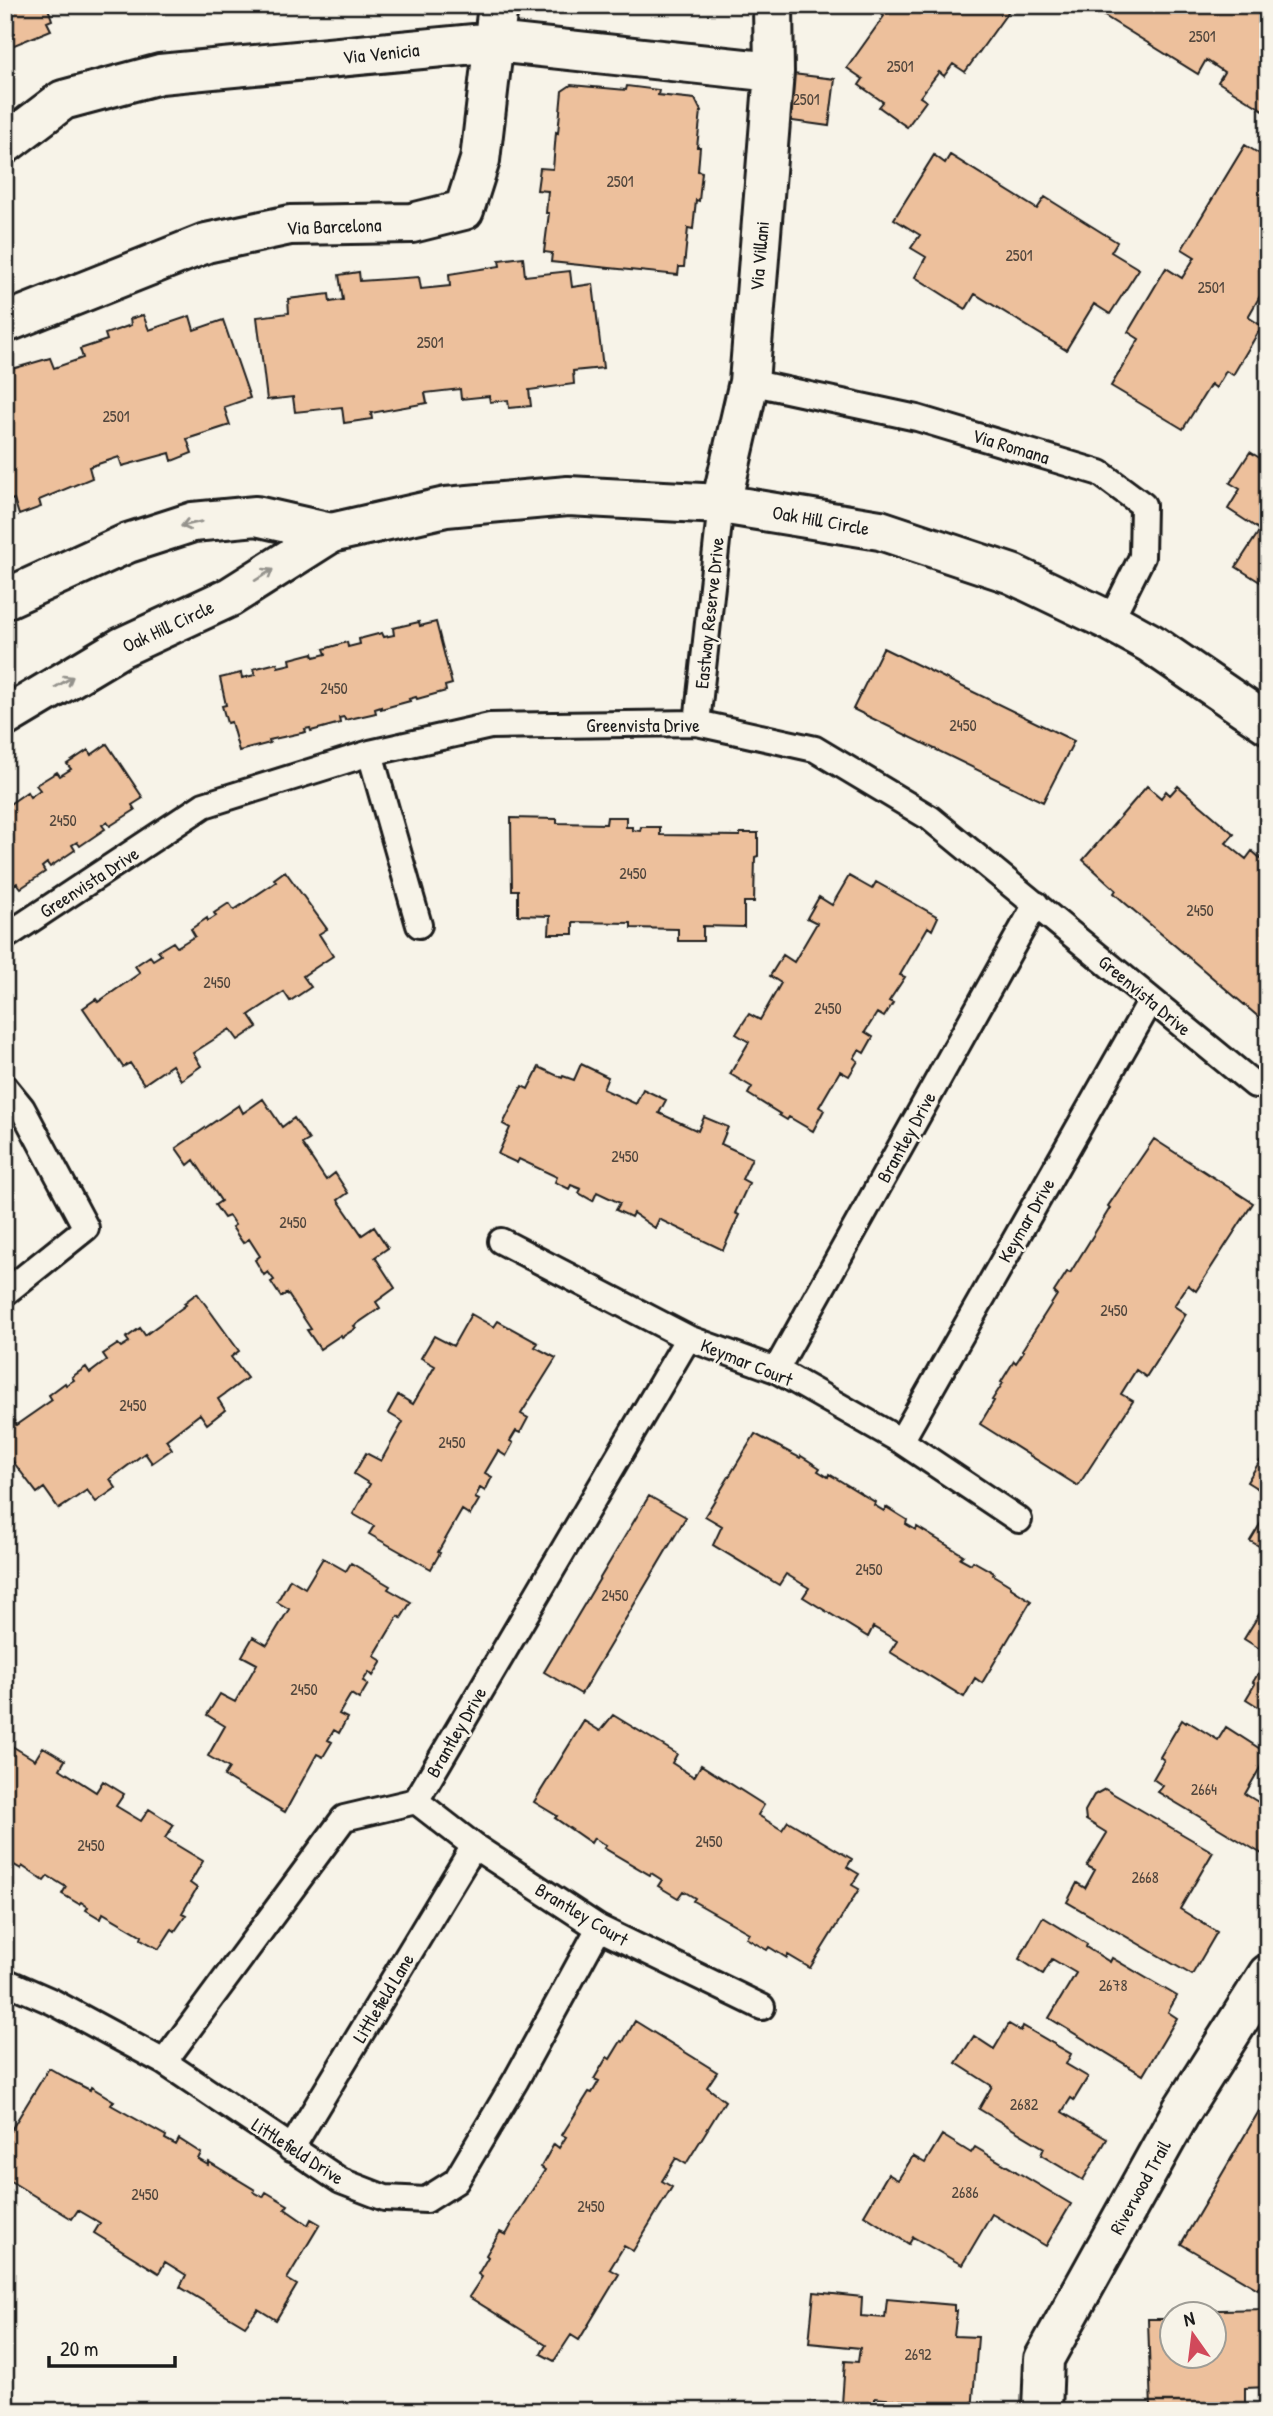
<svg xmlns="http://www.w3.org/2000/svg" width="1273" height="2416" font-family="'Patrick Hand',sans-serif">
  <rect width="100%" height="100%" fill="#f7f3e8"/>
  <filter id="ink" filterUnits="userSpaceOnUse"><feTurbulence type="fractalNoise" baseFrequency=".0143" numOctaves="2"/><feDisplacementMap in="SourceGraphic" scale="14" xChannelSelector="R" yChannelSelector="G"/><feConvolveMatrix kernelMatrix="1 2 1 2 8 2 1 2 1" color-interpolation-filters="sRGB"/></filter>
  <g filter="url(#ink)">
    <!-- building -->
    <path fill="#edc09c" stroke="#1c1c1c" stroke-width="2" d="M5 5H47L52 20 47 22 51 30 9 47 10 50 5 52Z
      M876 5H1013L965 72 953 64 944 76 939 72 920 97 926 101 907 127 879 107 883 102 859 85 863 79 847 68 884 16 874 9Z
      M1103 5H1268V113L1218 82 1224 72 1206 60 1198 74 1098 12Z
      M784 73 835 79 829 126 778 119Z
      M571 85 626 90 627 86 659 90 658 95 695 99 701 111 697 147H700L698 171 702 172 699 201 696 200 693 229 688 228 684 267H679L678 275 551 262 552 253 544 252 549 213H546L548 191 537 190 540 168 553 169 556 132 558 133 562 91Z
      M1245 145 1268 159V300L1260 296 1248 317 1262 326 1233 375 1226 371 1216 388 1211 384 1183 429 1111 386 1139 339 1128 332 1166 268 1182 278 1195 257 1182 249Z
      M934 155 945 163 950 155 1037 209 1045 197 1117 242 1111 252 1139 269 1110 314 1094 304 1066 350 975 294 966 309 915 277 926 257 911 248 920 235 894 219Z
      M523 257 525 276 570 271 572 287 593 284 603 368 573 371 574 384 529 390 531 406 509 408 508 400 490 402 489 396 461 399 460 389 425 393 427 403 371 413 372 419 344 423 342 407 295 412 293 397 267 400 257 317 289 313 288 299 329 294 330 302 343 300 339 275 359 272 360 281 419 277 421 289 450 286 449 274 500 266 499 260Z
      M143 315 149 330 190 316 194 330 223 320 250 398 224 407 230 425 187 439 192 453 172 461 170 453 122 466 119 457 89 467 92 478 39 500 41 507 19 515 14 499 5 502V371L50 358 54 368 83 358 80 349 107 340 105 334 131 325 130 319Z
      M1250 452 1268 463V587L1236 567 1260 530 1228 509 1240 489 1230 483Z
      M419 622 420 626 436 622 452 684 445 686 446 691 417 699 416 697 409 699 410 701 381 709V707L375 709 376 713 345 720 344 717 339 718 340 723 311 731 310 728 305 729 306 732 269 740 270 743 239 751 231 722 227 723 222 706 226 705 220 678 241 673 242 678 255 675 253 669 277 663 278 667 291 664 290 659 313 653 314 657 326 654 324 649 347 642 348 647 360 644 359 639 382 633 384 637 394 635 393 628Z
      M883 648 1074 741 1043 802 853 709Z
      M107 744 143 798 132 805 135 810 110 826 107 822 102 825 105 829 80 846 77 842 72 845 75 850 50 867 47 863 42 867 45 872 21 888 17 883 10 887 13 892 5 898V814L10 811 7 806 27 792 30 797 40 790 36 785 57 772 60 776 71 769 67 764 88 750 91 755Z
      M1147 786 1161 798 1166 791 1170 795 1178 786 1234 834 1226 843 1246 859 1252 851 1268 865V1025L1125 903 1114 893 1116 890 1083 860Z
      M607 817H626V827H632V830L640 831 641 827H660V835L740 836V833H758V856L755 857 754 902H744V927L703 926V941H678V929L631 928V923L573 922V934H549L550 916 518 915V890H512L511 818 557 819V823L606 824Z
      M285 871 327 929 319 934 333 956 303 976 311 987 290 1001 284 992 249 1015 257 1027 238 1040 230 1029 193 1053 201 1066 181 1080 172 1065 144 1084 130 1063 123 1067 83 1008 96 999 98 1002 140 973 135 966 150 956 153 960 161 955 158 951 173 942 177 947 195 936 191 929 207 918 208 921 216 916 214 913 229 903 234 910 276 882 274 879Z
      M849 876 872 889 876 882 938 917 932 930 928 927 900 975 905 977 889 1001 893 1003 884 1017 877 1013 865 1032 873 1037 864 1053 859 1050 854 1058 858 1061 849 1076 840 1071 819 1107 824 1110 813 1131 789 1117 787 1120 779 1115 780 1114 748 1094 752 1087 730 1074 749 1042 736 1034 749 1014 760 1020 781 983 770 976 783 955 794 962 817 923 807 918 819 897 832 905Z
      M581 1064 608 1077 603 1089 636 1104 643 1089 666 1100 659 1113 698 1131 704 1117 728 1127 721 1144 752 1158 742 1179 749 1183 735 1213 739 1215 723 1250 659 1219 655 1228 633 1213 631 1217 616 1210 620 1203 597 1192 593 1201 579 1193 581 1189 571 1185 569 1189 555 1182 557 1177 519 1159 517 1163 498 1154 510 1128 503 1124 522 1086 528 1089 539 1067 562 1078 563 1076 574 1080Z
      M263 1099 282 1127 294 1118 309 1140 302 1144 326 1180 335 1173 348 1193 338 1200 362 1235 374 1227 388 1248 375 1257 395 1288 376 1302 380 1308 354 1326 356 1328 342 1337 341 1335 320 1349 307 1330 311 1329 287 1293 281 1297 271 1282 274 1280 268 1272 264 1275 255 1260 260 1256 249 1239 243 1243 232 1227 235 1225 229 1216 224 1218 215 1205 221 1201 194 1160 188 1165 176 1148 239 1105 243 1113Z
      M1154 1139 1253 1203 1196 1291 1188 1285 1174 1306 1186 1314 1146 1377 1136 1370 1121 1394 1133 1401 1078 1486 980 1424 994 1401 992 1400 1003 1383 1001 1382 1014 1361 1016 1363 1024 1351 1022 1350 1057 1295 1054 1292 1067 1272 1070 1273 1110 1208 1108 1206Z
      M197 1293 239 1351 231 1357 247 1378 218 1399 225 1410 207 1424 200 1414 166 1440 172 1449 152 1463 145 1453 110 1479 116 1488 96 1502 87 1490 59 1509 44 1488 37 1493 5 1451V1428L14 1421 16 1425 52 1400 49 1395 65 1383 66 1385 74 1380 72 1377 86 1367 90 1373 107 1360 103 1354 118 1344 121 1347 129 1342 126 1338 140 1328 145 1335 186 1305 184 1303Z
      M471 1314 494 1327 498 1321 538 1343 535 1347 556 1358 521 1414 528 1418 520 1433 516 1431 510 1441 513 1443 506 1456 498 1451 485 1473 492 1477 485 1491 480 1488 475 1498 479 1500 470 1515 462 1510 438 1552 440 1553 431 1569 369 1534 374 1526 353 1514 370 1484 354 1474 366 1453 381 1461 403 1422 388 1413 398 1395 413 1404 435 1366 421 1358 434 1336 453 1346Z
      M755 1434 800 1458 801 1456 820 1468 818 1471 828 1477 829 1474 875 1502 874 1505 884 1511 886 1507 907 1520 906 1524 916 1530 917 1527 963 1555 960 1558 971 1564 973 1561 994 1573 993 1575 1011 1586V1588L1031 1601 982 1683 975 1678 964 1697 890 1652 897 1641 873 1627 868 1637 803 1597 809 1588 786 1574 779 1585 713 1545 722 1526 705 1516Z
      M1268 1448V1495L1247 1482Z
      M649 1496 686 1517 581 1694 544 1672Z
      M1268 1511V1551L1250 1541Z
      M323 1558 346 1571 351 1563 390 1586 388 1589 411 1602 401 1618 398 1616 374 1656 382 1661 373 1676 369 1672 363 1681 368 1684 359 1699 351 1694 339 1714 347 1718 339 1733 334 1730 328 1740 332 1742 323 1757 317 1754 285 1812 224 1776 229 1768 208 1756 225 1726 207 1715 220 1694 235 1702 257 1664 242 1656 253 1637 267 1645 289 1609 277 1602 290 1579 305 1588Z
      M1268 1600V1654L1244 1639Z
      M1268 1657V1713L1246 1699 1255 1684 1253 1682Z
      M613 1715 677 1754 672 1763 694 1777 701 1765 764 1805 758 1815 782 1830 788 1821 852 1859 847 1867 859 1874 852 1885 859 1889 810 1968 788 1955 787 1958 769 1947 767 1950 746 1938 749 1933 693 1901 695 1898 683 1891 678 1898 658 1886 662 1880 651 1873 650 1875 604 1848 606 1846 594 1838 591 1843 555 1818 557 1816 534 1802 584 1721 600 1731Z
      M1182 1720 1186 1723 1187 1721 1218 1740 1226 1727 1268 1754 1245 1794 1268 1808V1844L1262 1854 1158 1792 1163 1786 1153 1779 1164 1760 1160 1757Z
      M7 1743 35 1760 43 1747 65 1760 60 1769 96 1792 103 1781 124 1794 116 1806 141 1821 149 1809 174 1825 165 1838 203 1861 190 1883 197 1888 182 1913 186 1915 175 1931 172 1929 159 1949 141 1939 142 1936 103 1913 101 1919 86 1910 88 1907 81 1902 79 1904 62 1894 66 1887 48 1876 44 1881 22 1866 21 1869 6 1860 9 1854 5 1852Z
      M1105 1789 1213 1852 1180 1909 1217 1932 1192 1975 1067 1902 1077 1883 1085 1888 1095 1870 1087 1866 1107 1833 1086 1820 1085 1811 1094 1795Z
      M1043 1917 1087 1944 1086 1947 1110 1962 1112 1958 1177 1996 1168 2012 1177 2018 1143 2075 1049 2018 1076 1973 1052 1959 1043 1974 1019 1959Z
      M635 2021 717 2072 707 2087 725 2101 686 2164 676 2158 662 2181 672 2187 633 2251 624 2246 610 2269 619 2274 579 2340 571 2335 554 2361 541 2354 546 2345 469 2297 482 2277 478 2274 488 2257 486 2255 492 2245 500 2232 506 2235 511 2226 510 2225 545 2170 541 2167 554 2144 559 2148 566 2137 562 2135 589 2092 592 2093 599 2081 594 2079 607 2057 610 2059 621 2041 623 2042Z
      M1009 2024 1021 2031 1023 2026 1071 2054 1066 2064 1088 2077 1074 2100 1071 2098 1062 2112 1107 2139 1083 2180 1041 2155 1044 2148 979 2109 992 2086 956 2063 974 2036 994 2049Z
      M49 2068 70 2080 90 2090 91 2087 114 2101 111 2105 166 2136 165 2139 176 2145 179 2139 201 2153 198 2159 208 2165 209 2162 255 2190 254 2192 263 2197 266 2192 288 2205 285 2209 308 2225 311 2219 320 2224 287 2279 297 2285 276 2320 258 2309 245 2326 180 2287 186 2275 165 2262 159 2273 94 2233 100 2223 78 2210 72 2219 7 2179 5 2140Z
      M1268 2110V2284L1262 2280 1258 2289 1181 2244 1259 2111 1265 2115Z
      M942 2135 971 2153 975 2147 1071 2204 1046 2246 992 2214 962 2265 913 2237 909 2244 864 2215 888 2174 898 2180 913 2156 925 2163Z
      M814 2292 862 2297 861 2316 885 2318 887 2299 954 2305V2311H957L954 2336 978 2337 972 2411 906 2407 907 2401 875 2398V2407L842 2404 845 2361 858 2362 860 2348 809 2343Z
      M1267 2309 1268 2387 1245 2388V2411H1151L1148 2319H1172V2356H1214V2314H1174V2311Z"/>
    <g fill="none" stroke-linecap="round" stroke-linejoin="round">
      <defs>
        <path id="lane" d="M749 382 917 418 1100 473 1143 505 1142 557 1110 621
          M697 723 721 504
          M370 753 419 925
          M5 937 204 805 370 753 490 726 697 723 815 749 930 818 1255 1085
          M5 1087 22 1108 86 1228 5 1293
          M501 1241 688 1338 776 1370 901 1441 1019 1520
          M776 1370 1036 904
          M901 1441 1151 1000
          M416 1801 474 1846 599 1928 762 2007
          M5 1981 53 2002 164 2062 341 2181 385 2198 426 2200 456 2181 516 2080 599 1928
          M164 2062 344 1818 416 1801 688 1338
          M291 2149 474 1846"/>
        <path id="street" d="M5 144 63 100 160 74 495 42 774 72
          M5 323 206 243 290 225 412 223 464 210 480 160 498 5
          M721 504 749 382 774 72 773 5
          M331 533 446 507 568 496 721 504 880 530 1012 574 1110 621 1150 643 1268 724
          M1042 2411 1044 2359 1182 2110 1268 1974"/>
        <path id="secondary" d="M5 599 128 543 193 522 256 516 331 533
          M5 717 122 647 230 597 331 533"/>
      </defs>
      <!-- lane casing -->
      <use href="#lane" stroke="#1c1c1c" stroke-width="30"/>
      <!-- street casing -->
      <use href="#street" stroke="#1c1c1c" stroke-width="44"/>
      <!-- secondary casing -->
      <use href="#secondary" stroke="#1c1c1c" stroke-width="44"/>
      <!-- lane -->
      <use href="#lane" stroke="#f7f3e8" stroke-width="24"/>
      <!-- street -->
      <use href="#street" stroke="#f7f3e8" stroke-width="38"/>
      <!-- secondary -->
      <use href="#secondary" stroke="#f7f3e8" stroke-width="38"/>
    </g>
    <!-- one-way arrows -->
    <defs><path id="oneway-shaft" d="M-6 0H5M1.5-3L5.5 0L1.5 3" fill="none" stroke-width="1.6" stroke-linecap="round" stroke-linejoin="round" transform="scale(1.75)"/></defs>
    <g stroke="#94928c">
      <use href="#oneway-shaft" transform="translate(191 524) rotate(167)"/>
      <use href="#oneway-shaft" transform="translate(264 575) rotate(-32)"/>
      <use href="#oneway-shaft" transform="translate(64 682) rotate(-31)"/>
    </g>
  </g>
  <g text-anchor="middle" stroke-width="5" stroke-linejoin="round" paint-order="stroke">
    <!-- number labels -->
    <g font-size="16" fill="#50453c">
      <text x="1202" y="42">2501</text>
      <text x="900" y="72">2501</text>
      <text x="806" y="105">2501</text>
      <text x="620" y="187">2501</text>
      <text x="1019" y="261">2501</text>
      <text x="1211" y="293">2501</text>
      <text x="430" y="348">2501</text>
      <text x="116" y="422">2501</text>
      <text x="334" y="694">2450</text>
      <text x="963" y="731">2450</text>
      <text x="63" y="826">2450</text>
      <text x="633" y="879">2450</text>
      <text x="1200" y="916">2450</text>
      <text x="217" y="988">2450</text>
      <text x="828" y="1014">2450</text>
      <text x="625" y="1162">2450</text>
      <text x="293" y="1228">2450</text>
      <text x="1114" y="1316">2450</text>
      <text x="133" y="1411">2450</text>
      <text x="452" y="1448">2450</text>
      <text x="869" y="1575">2450</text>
      <text x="615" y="1601">2450</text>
      <text x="304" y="1695">2450</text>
      <text x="1204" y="1795">2664</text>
      <text x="709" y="1847">2450</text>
      <text x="91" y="1851">2450</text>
      <text x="1145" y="1883">2668</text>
      <text x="1113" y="1991">2678</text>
      <text x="1024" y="2110">2682</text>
      <text x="965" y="2198">2686</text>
      <text x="145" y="2200">2450</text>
      <text x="591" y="2212">2450</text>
      <text x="918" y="2360">2692</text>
    </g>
    <!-- street labels -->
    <g font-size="19" fill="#1c1c1c" stroke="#f7f3e8">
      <text transform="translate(381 53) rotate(-6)" y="7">Via Venicia</text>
      <text transform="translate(334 226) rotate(-2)" y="7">Via Barcelona</text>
      <text transform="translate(759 256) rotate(-85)" y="7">Via Villani</text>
      <text transform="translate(1011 446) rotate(17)" y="7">Via Romana</text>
      <text transform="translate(821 520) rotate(10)" y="7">Oak Hill Circle</text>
      <text transform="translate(709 613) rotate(-84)" y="7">Eastway Reserve Drive</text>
      <text transform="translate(168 626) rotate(-25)" y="7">Oak Hill Circle</text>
      <text x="643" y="732">Greenvista Drive</text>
      <text transform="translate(89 882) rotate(-33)" y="7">Greenvista Drive</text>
      <text transform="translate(1145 995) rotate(40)" y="7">Greenvista Drive</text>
      <text transform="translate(906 1137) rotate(-61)" y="7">Brantley Drive</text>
      <text transform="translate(1026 1220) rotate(-60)" y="7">Keymar Drive</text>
      <text transform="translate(747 1362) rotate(22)" y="7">Keymar Court</text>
      <text transform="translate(456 1732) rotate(-60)" y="7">Brantley Drive</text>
      <text transform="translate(582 1914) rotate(31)" y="7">Brantley Court</text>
      <text transform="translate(383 1998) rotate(-59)" y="7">Littlefield Lane</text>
      <text transform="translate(298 2151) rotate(33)" y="7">Littlefield Drive</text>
      <text transform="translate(1140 2187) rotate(-61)" y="7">Riverwood Trail</text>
    </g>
  </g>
  <!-- margin -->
  <rect width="1273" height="2416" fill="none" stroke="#f7f3e8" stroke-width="28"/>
  <rect x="14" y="14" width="1245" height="2388" fill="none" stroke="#1c1c1c" stroke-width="2.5" filter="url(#ink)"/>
  <!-- north arrow -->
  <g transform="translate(1193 2335) rotate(346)"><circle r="33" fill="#f7f3e8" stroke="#9f9d96" stroke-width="2"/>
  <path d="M0-5L12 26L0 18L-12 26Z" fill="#d1495b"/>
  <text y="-10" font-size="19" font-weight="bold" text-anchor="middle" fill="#1c1c1c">N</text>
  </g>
  <!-- scale -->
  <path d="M49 2356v10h126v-10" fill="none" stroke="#1c1c1c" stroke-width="3.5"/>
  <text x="60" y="2356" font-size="21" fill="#1c1c1c" stroke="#f7f3e8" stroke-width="5" paint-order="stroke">20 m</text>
</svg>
